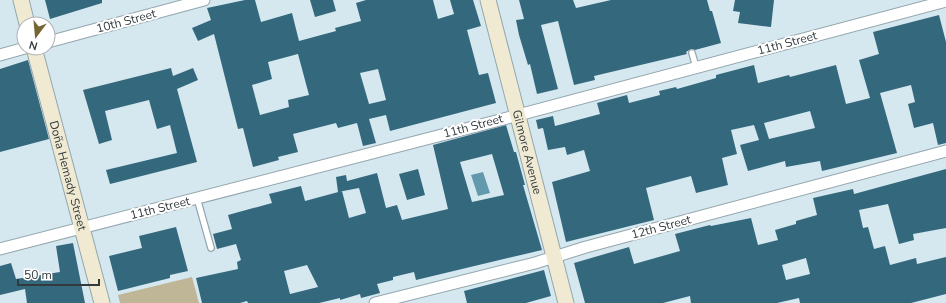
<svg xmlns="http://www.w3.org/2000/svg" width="946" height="303" font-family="'Nunito Sans',sans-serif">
  <rect width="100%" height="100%" fill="#d5e8f0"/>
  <!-- green -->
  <path fill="#bfb698" d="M192 277 199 303H120L118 295Z"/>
  <!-- water -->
  <path fill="#6399ad" d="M483 172 490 193 478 196 471 175Z"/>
  <!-- building -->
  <path fill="#34697d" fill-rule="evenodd" d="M45 0H102V3L50 19Z
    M245 0H255L261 22 292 13 299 41 336 31 335 28 361 21 356 3 366 0H433L438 19 454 14 450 0H473L481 26 467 30 479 75 488 73 496 103 390 131 386 115 369 119 376 143 363 146 357 123 338 128 336 123 293 134 298 152 278 157 279 160 253 167 243 128 238 129 214 34 198 41 192 28 211 20 207 8ZM298 54 309 95 288 100 289 107 260 115 252 85 272 79 268 62ZM378 69 386 100 369 104 360 73Z
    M310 0H333L336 11 315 17Z
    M519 0H573L576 8 611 0H707L710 11H712L721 43 695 50 691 49 686 52 687 54 594 76 595 80 574 85 558 21 541 25 558 89 537 94 530 64 528 65 519 35 516 20 524 19Z
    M735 0H774L771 27 738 23 740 12 733 11Z
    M939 15 946 42V143L938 145 933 123 914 128 908 104 915 102 911 85 880 93 897 153 822 171 820 161 786 167 785 161 748 171 740 145 759 140 754 125 731 130 737 154 722 158 728 185 696 193 691 176 646 188 654 220 566 242 552 182 590 171 584 150 567 155 565 147 548 150 543 128 538 129 536 120 553 116 555 126 600 114 597 103 627 95 629 103 660 95 659 91 676 87 677 89 716 78V75L754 65 758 83 789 75 790 77 836 65 846 104 870 98 859 60 879 54 873 32ZM810 111 815 128 769 139 764 123Z
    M28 60 49 139 0 152V69Z
    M171 68 173 76 193 68 198 80 177 89 197 162 110 184 106 170 177 153 170 125 157 129 149 100 105 111 112 140 99 144 83 90Z
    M506 125 514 152H516L525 185H523L542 250 416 280 414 272 393 277V280L377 284 380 293 361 298 360 294 340 300V298L319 303H248L247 301 240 303H202L196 278 238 269 237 262 241 260 236 244 217 249 213 234 232 229 228 215 272 203 269 194 301 186 305 201 342 191 349 218 366 213 359 188 338 192 336 177 346 175 347 181 377 173 386 208 397 205 402 220 448 209 433 145ZM492 154 504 195 472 202 460 162ZM307 265 318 287 290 294 284 271Z
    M418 169 425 195 407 200 399 174Z
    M946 169V228L913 234 914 240 899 244 888 204 859 210 863 228 868 227 874 249 885 246 890 265 916 258 917 264 946 257V294L911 303H800L799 298 777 303H691L690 296 663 303H585L574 263 629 247 634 264 680 251 675 234 710 225 711 226 751 218 758 245 778 240 775 230 796 224V221L817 215 813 198 853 189 854 194ZM806 258 810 274 786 280 782 265Z
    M176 227 188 271 170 275V278L118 291 109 256 142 248 139 236Z
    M73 243 85 303H27L25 289 0 295V266L11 263 16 279 60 272 56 246Z
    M544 270 551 296 526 303H467L464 291Z"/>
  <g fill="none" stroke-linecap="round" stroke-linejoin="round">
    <defs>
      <path id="service" d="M692 53 696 67
        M197 198 211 248"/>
      <path id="minor" d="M48 42 204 0
        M0 55 25 48
        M0 249 496 121 946 1
        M375 303 535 263 586 247 946 151"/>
      <g id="secondary">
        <path d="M21 0 27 24"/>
        <path id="s1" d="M488 0 566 303"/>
        <path id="s2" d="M34 48 102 303"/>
      </g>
    </defs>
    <!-- service casing -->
    <use href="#service" stroke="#94a6ad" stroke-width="8"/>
    <!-- minor casing -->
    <use href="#minor" stroke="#94a6ad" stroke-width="13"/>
    <!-- secondary casing -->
    <use href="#secondary" stroke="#94a6ad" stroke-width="17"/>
    <!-- service -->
    <use href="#service" stroke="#fff" stroke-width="5.5"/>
    <!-- minor -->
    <use href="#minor" stroke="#fff" stroke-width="11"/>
    <!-- secondary -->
    <use href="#secondary" stroke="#f1ead3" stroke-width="15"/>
  </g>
  <g text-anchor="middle" stroke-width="4" stroke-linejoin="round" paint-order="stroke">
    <!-- street labels -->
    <g font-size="12" fill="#333a3d" stroke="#fff">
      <text transform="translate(126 21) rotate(-15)" y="4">10th Street</text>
      <text transform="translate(787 43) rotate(-15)" y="4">11th Street</text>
      <text transform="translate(473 126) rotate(-15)" y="4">11th Street</text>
      <text dy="4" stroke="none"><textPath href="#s1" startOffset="157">Gilmore Avenue</textPath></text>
      <text dy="4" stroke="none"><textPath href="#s2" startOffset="132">Doña Hemady Street</textPath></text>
      <text transform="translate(160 208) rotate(-14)" y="4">11th Street</text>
      <text transform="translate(661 227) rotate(-15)" y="4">12th Street</text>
    </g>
  </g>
  <!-- north arrow -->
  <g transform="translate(36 36) rotate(196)"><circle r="19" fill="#ffffff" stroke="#adb0b1"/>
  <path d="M0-3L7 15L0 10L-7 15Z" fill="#746633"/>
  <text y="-6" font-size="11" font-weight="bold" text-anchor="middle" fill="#333a3d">N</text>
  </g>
  <!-- scale -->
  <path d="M18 279v6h81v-6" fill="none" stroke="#333a3d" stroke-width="2"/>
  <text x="24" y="279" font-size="12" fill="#333a3d" stroke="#ffffff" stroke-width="3" paint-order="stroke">50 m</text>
</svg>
